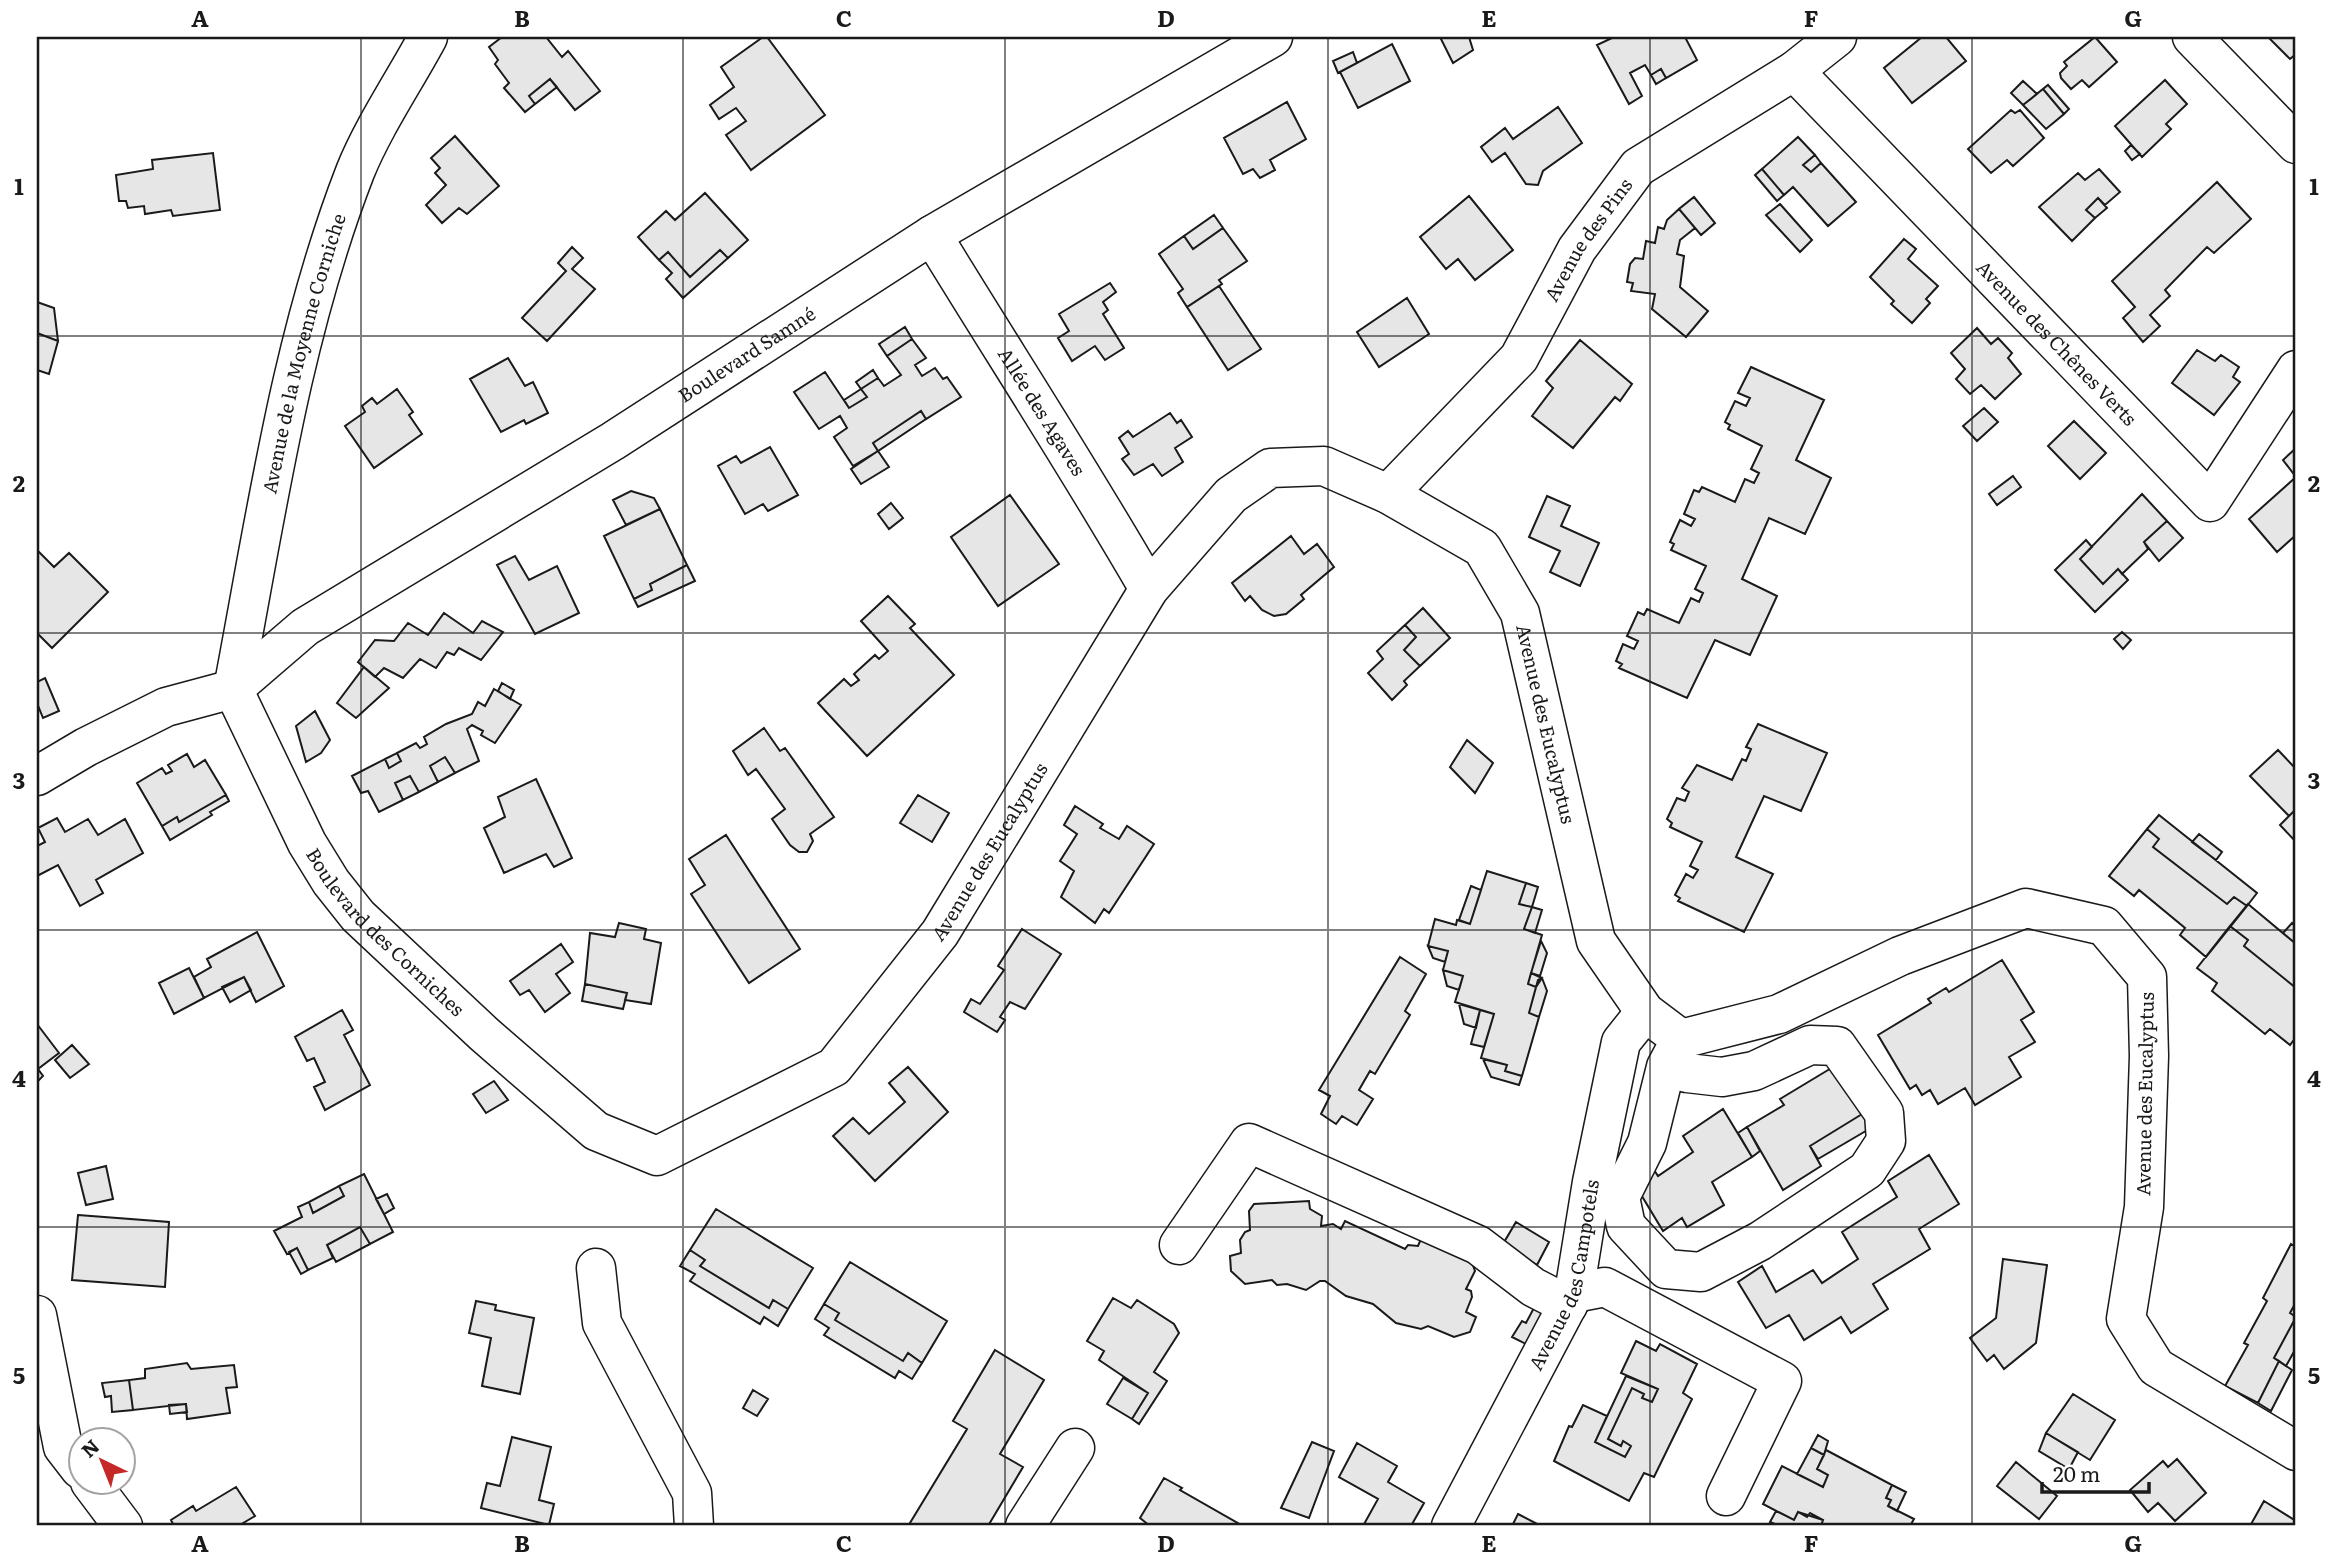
<svg xmlns="http://www.w3.org/2000/svg" width="2333" height="1563" font-family="Literata,serif">
  <rect width="100%" height="100%" fill="#fff"/>
  <!-- building -->
  <path fill="#e6e6e6" stroke="#1a1a1a" stroke-width="2" d="M502 37H546L562 57 568 51 600 91 575 110 550 79 529 96 535 104 525 112 504 88 509 83 495 64 498 60 489 47Z
    M763 37H767L825 115 751 170 726 135 746 121 736 108 719 119 710 105 734 87 721 67Z
    M1440 37H1469L1473 50 1453 63Z
    M1614 37H1685L1697 60 1666 78 1661 69 1651 75 1645 65 1630 73 1642 96 1629 104 1597 45Z
    M1922 37H1946L1966 61 1912 103 1884 68Z
    M2095 37 2117 62 2089 87 2082 80 2071 89 2061 78 2060 73 2067 66 2064 62Z
    M2268 37H2296V54L2290 59Z
    M1392 44 1410 81 1358 108 1340 72Z
    M1353 52 1357 63 1338 73 1333 61Z
    M1661 69 1666 78 1656 84 1651 75Z
    M550 79 557 87 535 104 529 96Z
    M2165 80 2187 104 2166 124 2171 129 2142 157 2115 126Z
    M2023 81 2037 94 2023 105 2011 93Z
    M2048 85 2069 109 2064 114 2043 89Z
    M2043 89 2064 114 2046 129 2023 105Z
    M1287 102 1306 139 1270 160 1275 170 1260 178 1253 169 1243 174 1224 138Z
    M1558 107 1582 143 1543 171 1538 185 1526 184 1505 153 1492 162 1481 147 1505 128 1513 139Z
    M2011 110 2015 113 2020 110 2044 138 2013 166 2007 160 1991 173 1968 149Z
    M455 136 499 186 467 214 459 208 442 223 426 205 446 185 435 173 440 168 431 158Z
    M1798 137 1815 155 1803 165 1811 172 1821 163 1856 202 1828 226 1793 187 1784 195 1762 169Z
    M2131 145 2140 154 2132 160 2125 151Z
    M213 153 220 210 173 216 171 210 145 214 144 206 128 208 126 201H119L116 175 153 169 152 160Z
    M1815 155 1821 163 1811 172 1803 165Z
    M1762 169 1784 195 1777 201 1755 175Z
    M2099 169 2120 192 2105 205 2098 198 2086 210 2095 218 2072 241 2039 207 2078 173 2085 180Z
    M2217 182 2251 219 2214 253 2207 247 2165 290 2170 296 2150 315 2160 326 2143 342 2123 318 2135 307 2112 281Z
    M705 193 748 240 728 258 720 250 690 277 668 252 659 260 638 237 666 211 675 220Z
    M1469 196 1513 250 1475 280 1458 259 1446 269 1420 237Z
    M1694 197 1715 223 1701 235 1679 209Z
    M2098 198 2107 208 2095 218 2086 210Z
    M1780 204 1812 240 1800 252 1766 215Z
    M1679 209 1695 228 1680 240 1677 254 1684 256 1680 287 1708 311 1686 337 1652 309 1655 294 1631 291 1633 283 1627 282 1630 264 1635 258 1643 259 1646 241 1655 243 1658 227 1664 229 1667 220Z
    M1214 215 1223 228 1193 249 1184 236Z
    M1223 228 1247 261 1219 280 1222 284 1187 307 1178 293 1183 289 1159 254 1184 236 1193 249Z
    M1904 239 1916 249 1908 259 1938 286 1926 299 1930 303 1912 323 1891 304 1894 301 1870 277Z
    M572 247 583 258 572 269 595 289 547 341 522 318 566 271 558 263Z
    M720 250 728 258 683 298 666 279 672 273 659 260 668 252 690 277Z
    M1110 283 1116 292 1103 302 1108 310 1103 314 1124 348 1105 360 1095 346 1072 361 1058 338 1069 331 1059 314Z
    M1219 286 1261 349 1228 370 1187 307Z
    M1407 298 1429 334 1379 367 1357 332Z
    M37 302 54 308 58 341 37 333Z
    M905 327 912 339 887 356 879 344Z
    M1977 328 1991 344 1998 338 2012 353 2008 358 2021 374 1995 399 1981 385 1970 394 1956 379 1965 369 1951 353Z
    M37 333 58 341 49 374 37 370Z
    M912 339 926 358 915 365 922 376 935 368 943 379 947 377 961 397 926 419 921 411 873 443 878 451 853 466 834 437 847 428 840 416 819 429 794 392 825 372 849 408 867 397 861 389 878 378 884 386 901 375 887 356Z
    M1580 340 1632 384 1620 401 1615 397 1573 448 1532 416 1553 388 1546 381Z
    M2197 350 2215 361 2221 355 2239 367 2233 377 2240 382 2214 415 2172 383Z
    M508 358 525 386 533 382 548 413 526 424 524 420 501 432 470 379Z
    M1751 367 1824 400 1796 460 1831 478 1805 534 1769 518 1742 579 1777 596 1750 655 1715 640 1687 698 1619 668 1622 664 1616 661 1623 644 1634 649 1638 641 1627 636 1638 612 1644 615 1647 609 1679 623 1691 598 1699 602 1703 593 1695 589 1706 566 1671 550 1674 544 1670 542 1680 520 1691 526 1695 519 1684 514 1694 490 1699 492 1702 487 1735 502 1745 479 1754 483 1759 473 1751 469 1762 446 1728 429 1730 425 1725 422 1735 401 1746 406 1750 398 1738 393Z
    M873 370 878 378 861 389 856 382Z
    M397 389 413 412 409 415 422 434 374 468 345 426 365 412 362 406 372 398 377 404Z
    M861 389 867 397 849 408 844 400Z
    M1984 408 1998 422 1977 441 1963 426Z
    M921 411 926 419 878 451 873 443Z
    M1170 413 1177 423 1181 420 1192 437 1175 448 1183 462 1162 476 1153 464 1134 475 1122 459 1129 454 1119 438 1128 431 1133 437Z
    M2074 421 2106 453 2080 479 2048 446Z
    M770 447 798 495 768 511 763 504 745 514 718 466 736 456 741 463Z
    M2296 448V477L2283 460Z
    M878 451 889 467 861 484 851 469Z
    M2013 476 2021 487 1997 505 1989 494Z
    M2296 477V535L2277 552 2249 519Z
    M631 491 654 498 660 509 626 525 613 500Z
    M2142 494 2167 521 2144 542 2148 549 2122 574 2118 569 2103 584 2080 559Z
    M1010 495 1059 564 998 606 951 537Z
    M1547 496 1570 506 1561 526 1599 543 1580 586 1550 572 1560 551 1529 537Z
    M891 503 903 518 889 529 878 514Z
    M660 509 687 565 650 584 652 590 634 599 604 536Z
    M2167 521 2183 538 2159 561 2144 542Z
    M1291 536 1304 554 1317 544 1334 567 1301 595 1304 599 1286 614 1274 616 1262 610 1250 596 1245 601 1232 583Z
    M2086 540 2092 547 2080 559 2103 584 2118 569 2128 580 2095 612 2055 570Z
    M37 550 54 567 69 553 108 592 52 648 37 633Z
    M515 556 529 580 557 566 579 613 535 634 497 565Z
    M687 565 695 581 638 607 634 599 652 590 650 584Z
    M888 596 915 624 910 628 954 675 867 756 818 703 844 679 851 686 859 680 854 674 875 655 879 659 888 651 861 621Z
    M1423 608 1450 638 1420 666 1404 650 1416 637 1405 625Z
    M444 613 473 633 482 621 503 632 481 660 459 648 454 655 447 652 436 668 420 659 403 678 384 668 375 677 358 662 375 640 394 641 408 623 428 635Z
    M1405 625 1416 637 1404 650 1420 666 1404 681 1407 685 1392 700 1368 673 1383 659 1377 651Z
    M2122 632 2131 640 2123 649 2114 639Z
    M364 667 389 688 356 718 337 703Z
    M45 678 59 711 43 718 37 703V682Z
    M502 683 514 690 510 699 498 691Z
    M494 689 521 705 495 743 481 735 483 731 472 725 467 729 479 761 455 773 445 757 430 766 438 782 419 792 410 776 395 783 403 800 379 812 368 791 361 793 352 776 385 759 389 768 401 761 397 753 416 743 420 748 427 744 424 737 446 724 472 714 478 702 485 706Z
    M315 711 330 740 321 753 306 762 296 726Z
    M1758 724 1827 753 1801 811 1764 796 1736 857 1773 874 1744 932 1678 901 1680 898 1675 895 1686 874 1693 878 1698 870 1690 866 1702 842 1670 827 1672 823 1667 819 1677 798 1685 801 1689 792 1682 788 1697 765 1732 780 1742 759 1746 761 1751 749 1746 747Z
    M764 728 780 751 785 748 834 817 810 834 813 841 807 852H799L790 845 772 819 785 809 756 769 748 775 733 751Z
    M1467 740 1493 763 1475 793 1450 767Z
    M2278 750 2296 769V814L2294 811 2289 816 2250 776Z
    M397 753 401 761 389 768 385 759Z
    M187 754 194 767 205 760 226 795 179 822 177 817 162 826 137 783 162 768 166 774 172 771 168 765Z
    M445 757 455 773 438 782 430 766Z
    M410 776 419 792 403 800 395 783Z
    M536 779 572 858 554 867 546 854 504 873 484 828 505 817 498 797Z
    M226 795 229 801 210 812 212 815 170 840 162 826 177 817 179 822Z
    M918 795 949 813 932 842 900 823Z
    M1075 806 1103 824 1100 828 1119 839 1127 826 1154 844 1109 913 1104 909 1095 923 1061 897 1074 871 1060 861 1077 834 1064 825Z
    M2294 811 2296 814V842L2280 825Z
    M2159 815 2257 893 2247 906 2234 897 2227 904 2153 847 2159 839 2147 829Z
    M57 818 65 832 88 819 98 835 125 819 143 853 96 880 103 893 80 906 58 865 37 876V846L45 842 38 828Z
    M2147 829 2159 839 2153 847 2227 904 2234 897 2247 906 2206 957 2180 935 2185 928 2139 890 2134 896 2109 876Z
    M2199 834 2222 852 2216 860 2192 842Z
    M726 835 800 949 749 983 691 894 705 885 689 859Z
    M1487 871 1526 883 1519 904 1532 907 1524 929 1542 935 1528 984 1536 987 1529 1013 1539 1017 1522 1076 1505 1071 1507 1065 1481 1058 1494 1014 1455 1002 1463 976 1443 970 1448 951 1428 946 1435 919 1456 925 1457 920 1470 924Z
    M1526 883 1538 887 1532 907 1519 904Z
    M1471 886 1481 890 1470 924 1459 920Z
    M2248 904 2296 944V988L2244 946 2248 940 2230 926Z
    M1532 907 1542 910 1535 933 1524 929Z
    M619 923 646 929 644 939 661 943 651 1004 625 1000 627 993 585 984 590 933 615 937Z
    M2292 923 2296 927V944L2283 933Z
    M2230 926 2248 940 2244 946 2296 988V1037L2290 1045 2270 1029 2265 1034 2212 991 2217 983 2197 968Z
    M1022 929 1061 954 1025 1009 1010 1002 1000 1017 1005 1020 997 1032 964 1012 971 999 980 1004 1004 970 998 966Z
    M257 932 284 986 256 1002 244 977 204 998 194 977 211 967 207 959Z
    M1541 941 1547 953 1540 976 1531 973Z
    M561 944 573 962 556 974 570 993 545 1012 529 990 520 995 510 981Z
    M1428 946 1448 951 1445 962 1433 958Z
    M1400 957 1426 974 1405 1011 1410 1015 1375 1074 1370 1071 1359 1090 1373 1099 1357 1125 1342 1116 1336 1124 1321 1114 1330 1096 1319 1090Z
    M2002 960 2034 1012 2021 1020 2035 1042 2009 1057 2021 1077 1975 1105 1965 1088 1938 1104 1930 1090 1922 1095 1916 1085 1910 1089 1878 1035 1931 1003 1928 999 1946 988 1949 992Z
    M189 968 204 998 174 1014 159 983Z
    M1443 970 1463 976 1459 990 1447 986Z
    M1531 973 1542 978 1536 987 1528 984Z
    M244 977 251 990 230 1002 222 987Z
    M1542 978 1547 991 1539 1017 1529 1013 1538 980Z
    M585 984 627 993 623 1009 582 1001Z
    M1459 1004 1480 1010 1476 1028 1464 1024Z
    M342 1010 353 1030 344 1035 370 1085 325 1110 314 1087 325 1082 314 1058 307 1061 295 1037Z
    M1480 1010 1494 1014 1484 1047 1471 1044Z
    M37 1024 59 1053 38 1069 43 1076 37 1082Z
    M72 1045 89 1064 70 1078 55 1060Z
    M1483 1059 1507 1065 1505 1071 1522 1076 1519 1085 1491 1077Z
    M1838 1064 1867 1111 1810 1146 1821 1166 1783 1190 1747 1127 1784 1105 1780 1099Z
    M908 1067 948 1112 875 1181 833 1136 853 1118 869 1134 905 1102 889 1083Z
    M494 1081 508 1100 486 1113 473 1094Z
    M1723 1109 1752 1157 1712 1182 1724 1205 1687 1227 1682 1218 1663 1231 1634 1183 1654 1170 1658 1176 1693 1152 1683 1136Z
    M1867 1111 1876 1125 1818 1159 1810 1146Z
    M1747 1127 1760 1151 1752 1157 1738 1133Z
    M1929 1155 1959 1204 1919 1229 1930 1249 1873 1284 1888 1309 1851 1333 1841 1317 1804 1340 1789 1315 1766 1328 1738 1282 1762 1266 1776 1292 1813 1270 1822 1283 1858 1259 1842 1232 1897 1197 1888 1181Z
    M106 1166 113 1199 86 1205 78 1173Z
    M364 1174 393 1232 370 1244 360 1227 327 1245 333 1258 308 1270 297 1248 287 1254 274 1231 302 1217 298 1207 309 1202 313 1213 344 1196 339 1186Z
    M339 1186 344 1196 313 1213 309 1202Z
    M387 1194 394 1208 384 1214 376 1199Z
    M1309 1201 1310 1209 1322 1216 1321 1226 1333 1224 1341 1229 1345 1221 1405 1249 1408 1245 1418 1246 1424 1232 1471 1260 1475 1271 1466 1289 1471 1291 1472 1297 1466 1312 1476 1317 1470 1332 1454 1337 1428 1326 1421 1329 1396 1323 1373 1304 1346 1296 1325 1281H1320L1306 1290 1287 1284 1277 1285 1272 1280 1245 1284 1231 1271 1230 1256 1241 1253 1240 1240 1245 1232 1250 1230 1249 1211 1254 1204Z
    M716 1209 813 1268 788 1309 773 1300 769 1308 700 1266 705 1260 690 1250Z
    M78 1215 169 1222 165 1287 72 1280Z
    M1516 1222 1549 1242 1537 1265 1503 1244Z
    M360 1227 370 1244 336 1262 327 1245Z
    M2291 1244 2296 1247V1302L2290 1313 2296 1317 2274 1358 2279 1361 2258 1403 2225 1386 2248 1345 2244 1343 2267 1301 2263 1298Z
    M297 1248 308 1270 301 1274 289 1252Z
    M690 1250 705 1260 700 1266 769 1308 773 1300 788 1309 778 1326 764 1317 760 1324 690 1281 695 1274 680 1266Z
    M2003 1259 2047 1265 2036 1343 2004 1369 1994 1355 1987 1361 1970 1338 1996 1318Z
    M850 1262 947 1321 922 1363 908 1353 903 1361 835 1320 839 1313 824 1304Z
    M1113 1298 1131 1308 1137 1300 1174 1324 1179 1333 1154 1372 1167 1381 1139 1424 1132 1419 1148 1393 1099 1360 1104 1351 1087 1341Z
    M476 1301 496 1305 495 1310 534 1318 520 1394 482 1386 491 1338 469 1333Z
    M824 1304 839 1313 835 1320 903 1361 908 1353 922 1363 912 1379 899 1371 895 1378 824 1335 829 1328 815 1319Z
    M1536 1304 1551 1312 1530 1346 1512 1337 1522 1321 1526 1323Z
    M2296 1317V1348L2286 1366 2274 1358Z
    M1636 1341 1656 1351 1660 1344 1697 1364 1683 1393 1692 1399 1654 1477 1644 1473 1629 1501 1554 1461 1569 1426 1572 1427 1583 1405 1607 1416 1595 1442 1625 1457 1631 1446 1623 1441 1621 1446 1608 1439 1632 1388 1644 1394 1642 1398 1652 1402 1658 1389 1621 1373Z
    M995 1350 1044 1380 1000 1454 1023 1467 988 1526H915L910 1523 967 1429 953 1421Z
    M2279 1361 2292 1370 2271 1411 2258 1403Z
    M187 1363 191 1369 234 1365 237 1387 226 1388 230 1413 187 1419 186 1404 133 1410 129 1380 145 1378V1369Z
    M1626 1376 1658 1389 1652 1402 1642 1398 1644 1394 1632 1388 1608 1439 1621 1446 1623 1441 1631 1446 1625 1457 1595 1442Z
    M1123 1378 1148 1393 1132 1419 1107 1404Z
    M129 1380 133 1410 112 1412 111 1396 105 1397 102 1383Z
    M753 1390 768 1399 757 1416 743 1408Z
    M2073 1394 2115 1420 2090 1460 2046 1433Z
    M186 1404 187 1412 170 1414 169 1405Z
    M2046 1433 2078 1452 2069 1469 2039 1451Z
    M1818 1435 1828 1441 1824 1455 1811 1448Z
    M512 1437 551 1447 539 1500 554 1504 549 1525 481 1508 487 1483 500 1486Z
    M1312 1442 1334 1451 1309 1518 1281 1508Z
    M1357 1443 1397 1466 1388 1482 1424 1503 1411 1526H1363L1378 1499 1339 1477Z
    M1811 1448 1824 1455 1817 1469 1828 1475 1823 1487 1797 1474Z
    M1826 1450 1892 1485 1886 1498 1891 1500 1888 1506 1914 1519 1910 1526H1821L1823 1520 1810 1513 1807 1517 1798 1512 1794 1520 1763 1504 1782 1466 1823 1487 1828 1475 1817 1469Z
    M2177 1459 2206 1493 2175 1521 2158 1503 2148 1512 2130 1490 2163 1461 2168 1467Z
    M2016 1462 2057 1496 2039 1519 1997 1486Z
    M1164 1478 1182 1488 1180 1490 1243 1526H1150L1140 1518Z
    M1892 1485 1906 1492 1897 1511 1888 1506 1891 1500 1886 1498Z
    M236 1487 255 1516 238 1526H174L171 1520 193 1506 196 1511Z
    M2264 1501 2296 1521V1526H2250Z
    M1776 1511 1794 1520 1798 1512 1823 1520 1821 1526H1780L1770 1522Z
    M1518 1514 1541 1526H1512Z"/>
  <g fill="none" stroke-linecap="round" stroke-linejoin="round">
    <defs>
      <g id="minor">
        <path d="M2192 37 2296 144"/>
        <path id="s1" d="M1794 71 2210 502 2296 370"/>
        <path id="s2" d="M932 235C1004 353 1080 469 1149 589"/>
        <path id="s3" d="M1388 494 1519 358 1577 249 1638 167 1794 71 1837 37"/>
        <path id="s4" d="M233 689 307 843 331 882 358 916 484 1034 596 1131 657 1156 834 1067 940 933 1149 589 1231 495 1270 468 1324 466 1388 494 1482 548 1520 613 1596 941 1645 1012 1681 1039 1779 1014 1900 956 2026 908 2104 926 2147 977 2149 1056 2144 1207 2126 1319 2156 1367 2296 1451"/>
        <path id="s5" d="M233 689C266 516 291 337 355 172 373 127 405 80 428 37"/>
        <path id="s6" d="M37 776 86 747 166 707 233 689 305 627 613 441 932 235 1273 37"/>
        <path d="M1666 1067 1687 1073 1722 1077 1754 1071 1810 1045 1837 1046 1884 1113 1886 1141 1867 1170 1760 1241 1701 1272 1666 1269 1626 1226 1620 1197 1647 1143 1666 1067 1681 1039"/>
        <path d="M1179 1245 1249 1143 1478 1245 1533 1287 1568 1305"/>
        <path d="M596 1268 602 1323 692 1493 694 1526"/>
        <path d="M1574 1293 1605 1287 1782 1381 1726 1496"/>
        <path d="M37 1315 63 1447 80 1469"/>
        <path d="M90 1482 123 1526"/>
        <path d="M1025 1526 1075 1448"/>
        <path id="s7" d="M1451 1526 1574 1293 1592 1182 1621 1042 1645 1012"/>
      </g>
    </defs>
    <!-- minor casing -->
    <use href="#minor" stroke="#1a1a1a" stroke-width="41"/>
    <!-- minor -->
    <use href="#minor" stroke="#fff" stroke-width="38"/>
  </g>
  <!-- grid -->
  <path fill="none" stroke="#1a1a1a" stroke-width="2" stroke-opacity="0.55" d="M361 37V1526M683 37V1526M1005 37V1526M1328 37V1526M1650 37V1526M1972 37V1526M37 336H2296M37 633H2296M37 930H2296M37 1227H2296"/>
  <g text-anchor="middle" stroke-width="5" stroke-linejoin="round" paint-order="stroke">
    <!-- street labels -->
    <g font-size="19" fill="#1a1a1a" stroke="#fff">
      <text dy="7" stroke="none"><textPath href="#s3" startOffset="326">Avenue des Pins</textPath></text>
      <text dy="7" stroke="none"><textPath href="#s1" startOffset="378">Avenue des Chênes Verts</textPath></text>
      <text dy="7" stroke="none"><textPath href="#s5" startOffset="343">Avenue de la Moyenne Corniche</textPath></text>
      <text dy="7" stroke="none"><textPath href="#s6" startOffset="830">Boulevard Samné</textPath></text>
      <text dy="7" stroke="none"><textPath href="#s2" startOffset="208">Allée des Agaves</textPath></text>
      <text dy="7" stroke="none"><textPath href="#s4" startOffset="2012">Avenue des Eucalyptus</textPath></text>
      <text dy="7" stroke="none"><textPath href="#s4" startOffset="1111">Avenue des Eucalyptus</textPath></text>
      <text dy="7" stroke="none"><textPath href="#s4" startOffset="290">Boulevard des Corniches</textPath></text>
      <text transform="translate(2145 1094) rotate(-89)" y="7">Avenue des Eucalyptus</text>
      <text dy="7" stroke="none"><textPath href="#s7" startOffset="278">Avenue des Campotels</textPath></text>
    </g>
  </g>
  <!-- border -->
  <rect width="2333" height="1563" fill="none" stroke="#ffffff" stroke-width="77"/>
  <!-- north arrow -->
  <g transform="translate(102 1461) rotate(317)"><circle r="33" fill="#ffffff" stroke="#a3a3a3" stroke-width="2"/>
  <path d="M0-5L12 26L0 18L-12 26Z" fill="#c62828"/>
  <text y="-10" font-size="19" font-weight="bold" text-anchor="middle" fill="#1a1a1a">N</text>
  </g>
  <!-- scale -->
  <path d="M2042 1482v10h107v-10" fill="none" stroke="#1a1a1a" stroke-width="3.5"/>
  <text x="2053" y="1482" font-size="21" fill="#1a1a1a" stroke="#ffffff" stroke-width="5" paint-order="stroke">20 m</text>
  <rect x="38" y="38" width="2256" height="1486" fill="none" stroke="#1a1a1a" stroke-width="2.5"/>
  <g font-size="23" text-anchor="middle" font-weight="bold" fill="#1a1a1a">
    <text x="200" y="27">A</text>
    <text x="522" y="27">B</text>
    <text x="844" y="27">C</text>
    <text x="1166" y="27">D</text>
    <text x="1489" y="27">E</text>
    <text x="1811" y="27">F</text>
    <text x="2133" y="27">G</text>
    <text x="19" y="195">1</text>
    <text x="2314" y="195">1</text>
    <text x="19" y="492">2</text>
    <text x="2314" y="492">2</text>
    <text x="19" y="789">3</text>
    <text x="2314" y="789">3</text>
    <text x="19" y="1087">4</text>
    <text x="2314" y="1087">4</text>
    <text x="19" y="1384">5</text>
    <text x="2314" y="1384">5</text>
    <text x="200" y="1552">A</text>
    <text x="522" y="1552">B</text>
    <text x="844" y="1552">C</text>
    <text x="1166" y="1552">D</text>
    <text x="1489" y="1552">E</text>
    <text x="1811" y="1552">F</text>
    <text x="2133" y="1552">G</text>
  </g>
</svg>
